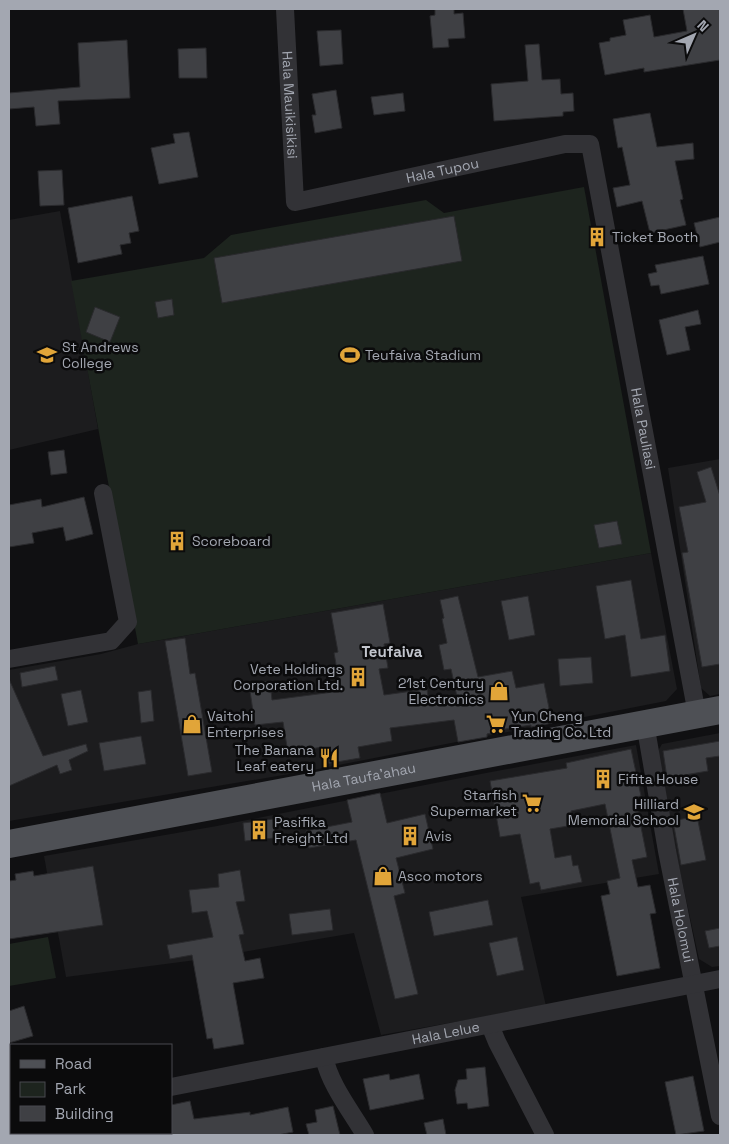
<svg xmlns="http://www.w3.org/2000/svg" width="729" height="1144" font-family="'Space Grotesk',sans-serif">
  <rect width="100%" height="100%" fill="#101012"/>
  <!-- built -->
  <path fill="#1c1c1e" d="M60 211 98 429 9 450V220Z
    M720 459V694L710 696 701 688 668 468Z
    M651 553 677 689 666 701 313 770 9 821V670L101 654 138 644Z
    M720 733V966L712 967 699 959 655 756 662 744Z
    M636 745 659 874 521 897 546 1006 381 1035 354 933 196 960 66 977 44 856 217 826 486 773Z
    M39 1133H150L151 1135H36Z"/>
  <!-- green -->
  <path fill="#1d241e" d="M584 187 651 553 138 644 71 281 204 258 231 235 426 200 444 213Z
    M48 937 56 978 9 986V944Z"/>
  <!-- building -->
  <path fill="#3f4044" stroke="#2a2a2d" d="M435 9H454V14L463 13 465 38 448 39 449 47 433 48 430 16 435 15Z
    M683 9H720V60L644 72V68L605 75 599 43 610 41V38L626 35 623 20 650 15 654 37 687 31Z
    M341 30 343 64 320 66 317 31Z
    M127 40 130 98 58 101 60 124 36 126 34 107 9 109V93L80 87 78 43Z
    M539 44 542 80 560 79 561 94 573 93 574 111 563 112V116L494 121 491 84 528 81 525 45Z
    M206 48 207 78H179L178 49Z
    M336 90 342 128 315 133 312 115H316L312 94Z
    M403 93 405 111 374 115 371 97Z
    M650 113 657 147 693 143 694 159 675 161 683 199 680 200 686 225 650 233 642 201 617 207 613 188 630 185 622 147 618 148 613 119Z
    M189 132 198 177 159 184 151 148 175 143 173 134Z
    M62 170 64 205 40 206 38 171Z
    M132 196 139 231 129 233 131 243 120 245 122 254 78 263 68 208Z
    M454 216 462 261 222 303 214 258Z
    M720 217V242L700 247 694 223Z
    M703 256 709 284 661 294 659 285 651 286 648 274 657 272 655 265Z
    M172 299 174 315 158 318 155 302Z
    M95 307 120 317 110 342 86 332Z
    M698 310 701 324 685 327 690 350 667 355 659 320Z
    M64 450 67 473 51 475 48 452Z
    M711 467 720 496V664L702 667 682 553 688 552 679 507 706 502 697 472Z
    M84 497 93 534 66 541 63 527 32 533 34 543 9 547V505L41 499 42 507Z
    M617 521 622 544 599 548 594 525Z
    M631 580 641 639 665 635 670 671 631 677 625 635 605 639 596 586Z
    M458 596 478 677 512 671 516 688 544 683 552 723 531 727V725L505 729 487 734V737L458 742 454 720 390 728 392 741 358 747 360 758 325 764 322 747 288 753 283 722 255 725 249 684 270 681 272 700 341 691 334 653 338 652 331 613 383 604 390 643 384 644 388 668 379 669 384 695 427 689 429 706 458 701 451 669 444 670 439 645 447 643 442 619 444 618 440 600Z
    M528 596 535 635 509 640 501 601Z
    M185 638 190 674 195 673 212 772 188 776 165 641Z
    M591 657 593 683 560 686 558 659Z
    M55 666 58 680 22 687 20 673Z
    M9 679 43 756 86 744 88 751 69 760 72 770 60 774 57 765 9 786Z
    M81 690 88 722 68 726 61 694Z
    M151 690 154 721 141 723 138 692Z
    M141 736 146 764 104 771 99 743Z
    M720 741V756L706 758 708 771 667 778 663 751Z
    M631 749 641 796 635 797 647 857 632 860 638 887 650 885 656 913 650 914 660 968 617 976 601 896 610 894 607 881 620 878 605 804 571 811 574 825 550 829 555 858 571 855 573 866 578 865 582 882 541 890 539 882 530 884 520 834 500 837 490 781 567 768 566 763Z
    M380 793 387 823 425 814 433 849 396 858 405 893 394 896 418 994 395 999 356 840 309 848 306 831 352 822 347 800Z
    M697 816 706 860 681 865 673 821Z
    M273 819 275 838 245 841 243 823Z
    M93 866 103 925 9 939V881L16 880 15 874 33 871 34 876Z
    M240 870 245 901 236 902 244 934 239 935 245 961 260 958 264 978 233 983 244 1044 214 1049 212 1038 207 1039 192 955 170 959 167 945 213 937 207 911 192 913 189 890 219 887 218 874Z
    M488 900 493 925 434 936 429 912Z
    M330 909 333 930 292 935 289 914Z
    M720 928V946L709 948 705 931Z
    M517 937 524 970 497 976 489 943Z
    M24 1006 33 1036 9 1043V1011Z
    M485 1067 489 1106 468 1109 467 1103 457 1104 455 1090 458 1080 467 1079 466 1069Z
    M389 1074 390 1080 419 1074 424 1099 370 1110 363 1079Z
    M693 1076 704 1131 676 1135 665 1082Z
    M190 1101 194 1119 250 1112V1115L288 1107 293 1132 278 1135H171V1105Z
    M333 1106 340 1135H309L306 1124 317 1122 315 1110Z
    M443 1119 446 1135H427L424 1123Z"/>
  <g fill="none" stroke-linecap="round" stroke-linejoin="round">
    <!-- minor -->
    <g stroke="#323236" stroke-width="18">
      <path id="s1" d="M285 9 295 202 565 144H590L697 714"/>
      <path d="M9 659 111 641 128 622 103 493"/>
      <path id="s2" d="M645 723 667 851 720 1116"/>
      <path d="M490 1025 497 1042 545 1135"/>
      <path d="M324 1057C330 1085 351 1111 365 1135"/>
      <path id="s3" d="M171 1087 720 979"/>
      <path d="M17 1135 21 1133"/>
    </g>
    <!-- primary -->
    <path stroke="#4e5055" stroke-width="28" id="s4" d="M9 844 720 710"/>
  </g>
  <!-- icons -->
  <defs>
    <symbol id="building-bare" viewBox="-9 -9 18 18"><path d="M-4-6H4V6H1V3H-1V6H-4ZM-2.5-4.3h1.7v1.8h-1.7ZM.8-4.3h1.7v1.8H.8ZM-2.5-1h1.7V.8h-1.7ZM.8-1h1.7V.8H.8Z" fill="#e1a539" stroke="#0b0b0c" stroke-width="2.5" paint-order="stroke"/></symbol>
    <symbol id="school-bare" viewBox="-9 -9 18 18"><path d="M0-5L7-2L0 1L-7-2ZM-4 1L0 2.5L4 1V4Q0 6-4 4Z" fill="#e1a539" stroke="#0b0b0c" stroke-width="2.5" paint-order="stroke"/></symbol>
    <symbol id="stadium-bare" viewBox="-9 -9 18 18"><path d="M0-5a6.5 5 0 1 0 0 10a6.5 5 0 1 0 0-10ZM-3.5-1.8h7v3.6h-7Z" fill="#e1a539" stroke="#0b0b0c" stroke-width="2.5" paint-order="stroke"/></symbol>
    <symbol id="shop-bare" viewBox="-9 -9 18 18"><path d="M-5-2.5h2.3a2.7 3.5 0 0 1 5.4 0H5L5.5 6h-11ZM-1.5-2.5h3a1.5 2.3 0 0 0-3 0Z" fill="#e1a539" stroke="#0b0b0c" stroke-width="2.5" paint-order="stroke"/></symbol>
    <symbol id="supermarket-bare" viewBox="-9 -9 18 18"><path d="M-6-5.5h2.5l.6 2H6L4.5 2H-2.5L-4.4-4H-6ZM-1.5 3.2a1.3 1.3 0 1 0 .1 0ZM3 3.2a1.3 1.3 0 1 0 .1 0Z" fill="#e1a539" stroke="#0b0b0c" stroke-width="2.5" paint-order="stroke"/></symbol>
    <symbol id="restaurant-bare" viewBox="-9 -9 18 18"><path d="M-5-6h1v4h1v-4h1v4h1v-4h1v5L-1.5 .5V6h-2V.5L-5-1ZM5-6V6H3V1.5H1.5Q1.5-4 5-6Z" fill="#e1a539" stroke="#0b0b0c" stroke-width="2.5" paint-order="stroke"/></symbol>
  </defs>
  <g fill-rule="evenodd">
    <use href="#building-bare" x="583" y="223" width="28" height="28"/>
    <use href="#school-bare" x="33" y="341" width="28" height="28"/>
    <use href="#stadium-bare" x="336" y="341" width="28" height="28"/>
    <use href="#building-bare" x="163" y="527" width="28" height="28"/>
    <use href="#building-bare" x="344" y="663" width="28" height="28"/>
    <use href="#shop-bare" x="485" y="677" width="28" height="28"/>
    <use href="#shop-bare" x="178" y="710" width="28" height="28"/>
    <use href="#supermarket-bare" x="482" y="710" width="28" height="28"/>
    <use href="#restaurant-bare" x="315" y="744" width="28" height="28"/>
    <use href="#building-bare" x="589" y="765" width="28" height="28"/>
    <use href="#supermarket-bare" x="518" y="789" width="28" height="28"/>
    <use href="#school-bare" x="680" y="798" width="28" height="28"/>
    <use href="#building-bare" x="245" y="816" width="28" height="28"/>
    <use href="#building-bare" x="396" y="822" width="28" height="28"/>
    <use href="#shop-bare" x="369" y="862" width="28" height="28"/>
  </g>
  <g text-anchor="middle" stroke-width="5" stroke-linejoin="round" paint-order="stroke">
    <!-- street labels -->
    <g font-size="14" fill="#a3a7b1" stroke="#0b0b0c">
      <text dy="5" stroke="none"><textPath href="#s1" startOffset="96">Hala Mauikisikisi</textPath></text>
      <text dy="5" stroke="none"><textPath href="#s1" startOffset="344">Hala Tupou</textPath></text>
      <text dy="5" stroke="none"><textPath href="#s1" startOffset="784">Hala Pauliasi</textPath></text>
      <text dy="5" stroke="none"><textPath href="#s4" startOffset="361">Hala Taufa'ahau</textPath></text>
      <text dy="5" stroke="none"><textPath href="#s2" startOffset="200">Hala Holomui</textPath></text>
      <text dy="5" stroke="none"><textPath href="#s3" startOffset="280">Hala Lelue</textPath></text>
    </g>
    <!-- poi labels -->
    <g font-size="14" fill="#a3a7b1" stroke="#0b0b0c" text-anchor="start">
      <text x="612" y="242">Ticket Booth</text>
      <text x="62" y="352">St Andrews<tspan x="62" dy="16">College</tspan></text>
      <text x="365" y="360">Teufaiva Stadium</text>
      <text x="192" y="546">Scoreboard</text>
      <text x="343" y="674" text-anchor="end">Vete Holdings<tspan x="343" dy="16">Corporation Ltd.</tspan></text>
      <text x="484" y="688" text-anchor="end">21st Century<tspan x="484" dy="16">Electronics</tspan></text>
      <text x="207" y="721">Vaitohi<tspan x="207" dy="16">Enterprises</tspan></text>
      <text x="511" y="721">Yun Cheng<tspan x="511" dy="16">Trading Co. Ltd</tspan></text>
      <text x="314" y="755" text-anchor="end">The Banana<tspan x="314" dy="16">Leaf eatery</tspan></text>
      <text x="618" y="784">Fifita House</text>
      <text x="517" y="800" text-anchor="end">Starfish<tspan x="517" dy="16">Supermarket</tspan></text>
      <text x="679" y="809" text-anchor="end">Hilliard<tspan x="679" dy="16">Memorial School</tspan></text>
      <text x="274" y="827">Pasifika<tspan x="274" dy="16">Freight Ltd</tspan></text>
      <text x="425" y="841">Avis</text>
      <text x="398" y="881">Asco motors</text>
    </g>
    <!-- neighbourhood labels -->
    <g font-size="15" font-weight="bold" fill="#c3c6ce" stroke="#0b0b0c">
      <text x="392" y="657">Teufaiva</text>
    </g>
  </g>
  <!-- border -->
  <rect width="729" height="1144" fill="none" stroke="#a3a7b1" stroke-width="20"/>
  <!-- legend -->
  <rect x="10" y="1044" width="162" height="90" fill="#0b0b0c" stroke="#48494e"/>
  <rect x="20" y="1060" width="25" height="8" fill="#4e5055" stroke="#48494e"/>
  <text x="55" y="1069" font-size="15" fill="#a3a7b1">Road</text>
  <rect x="20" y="1082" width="25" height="15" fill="#1d241e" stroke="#48494e"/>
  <text x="55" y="1094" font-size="15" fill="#a3a7b1">Park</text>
  <rect x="20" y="1106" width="25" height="15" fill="#3f4044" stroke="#48494e"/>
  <text x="55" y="1119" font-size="15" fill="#a3a7b1">Building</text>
  <!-- north arrow -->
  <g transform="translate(694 35) rotate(45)" stroke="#0b0b0c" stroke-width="4" paint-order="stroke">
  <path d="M0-4L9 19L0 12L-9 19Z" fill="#a3a7b1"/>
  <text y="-8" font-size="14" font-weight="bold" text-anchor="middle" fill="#a3a7b1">N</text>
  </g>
</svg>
